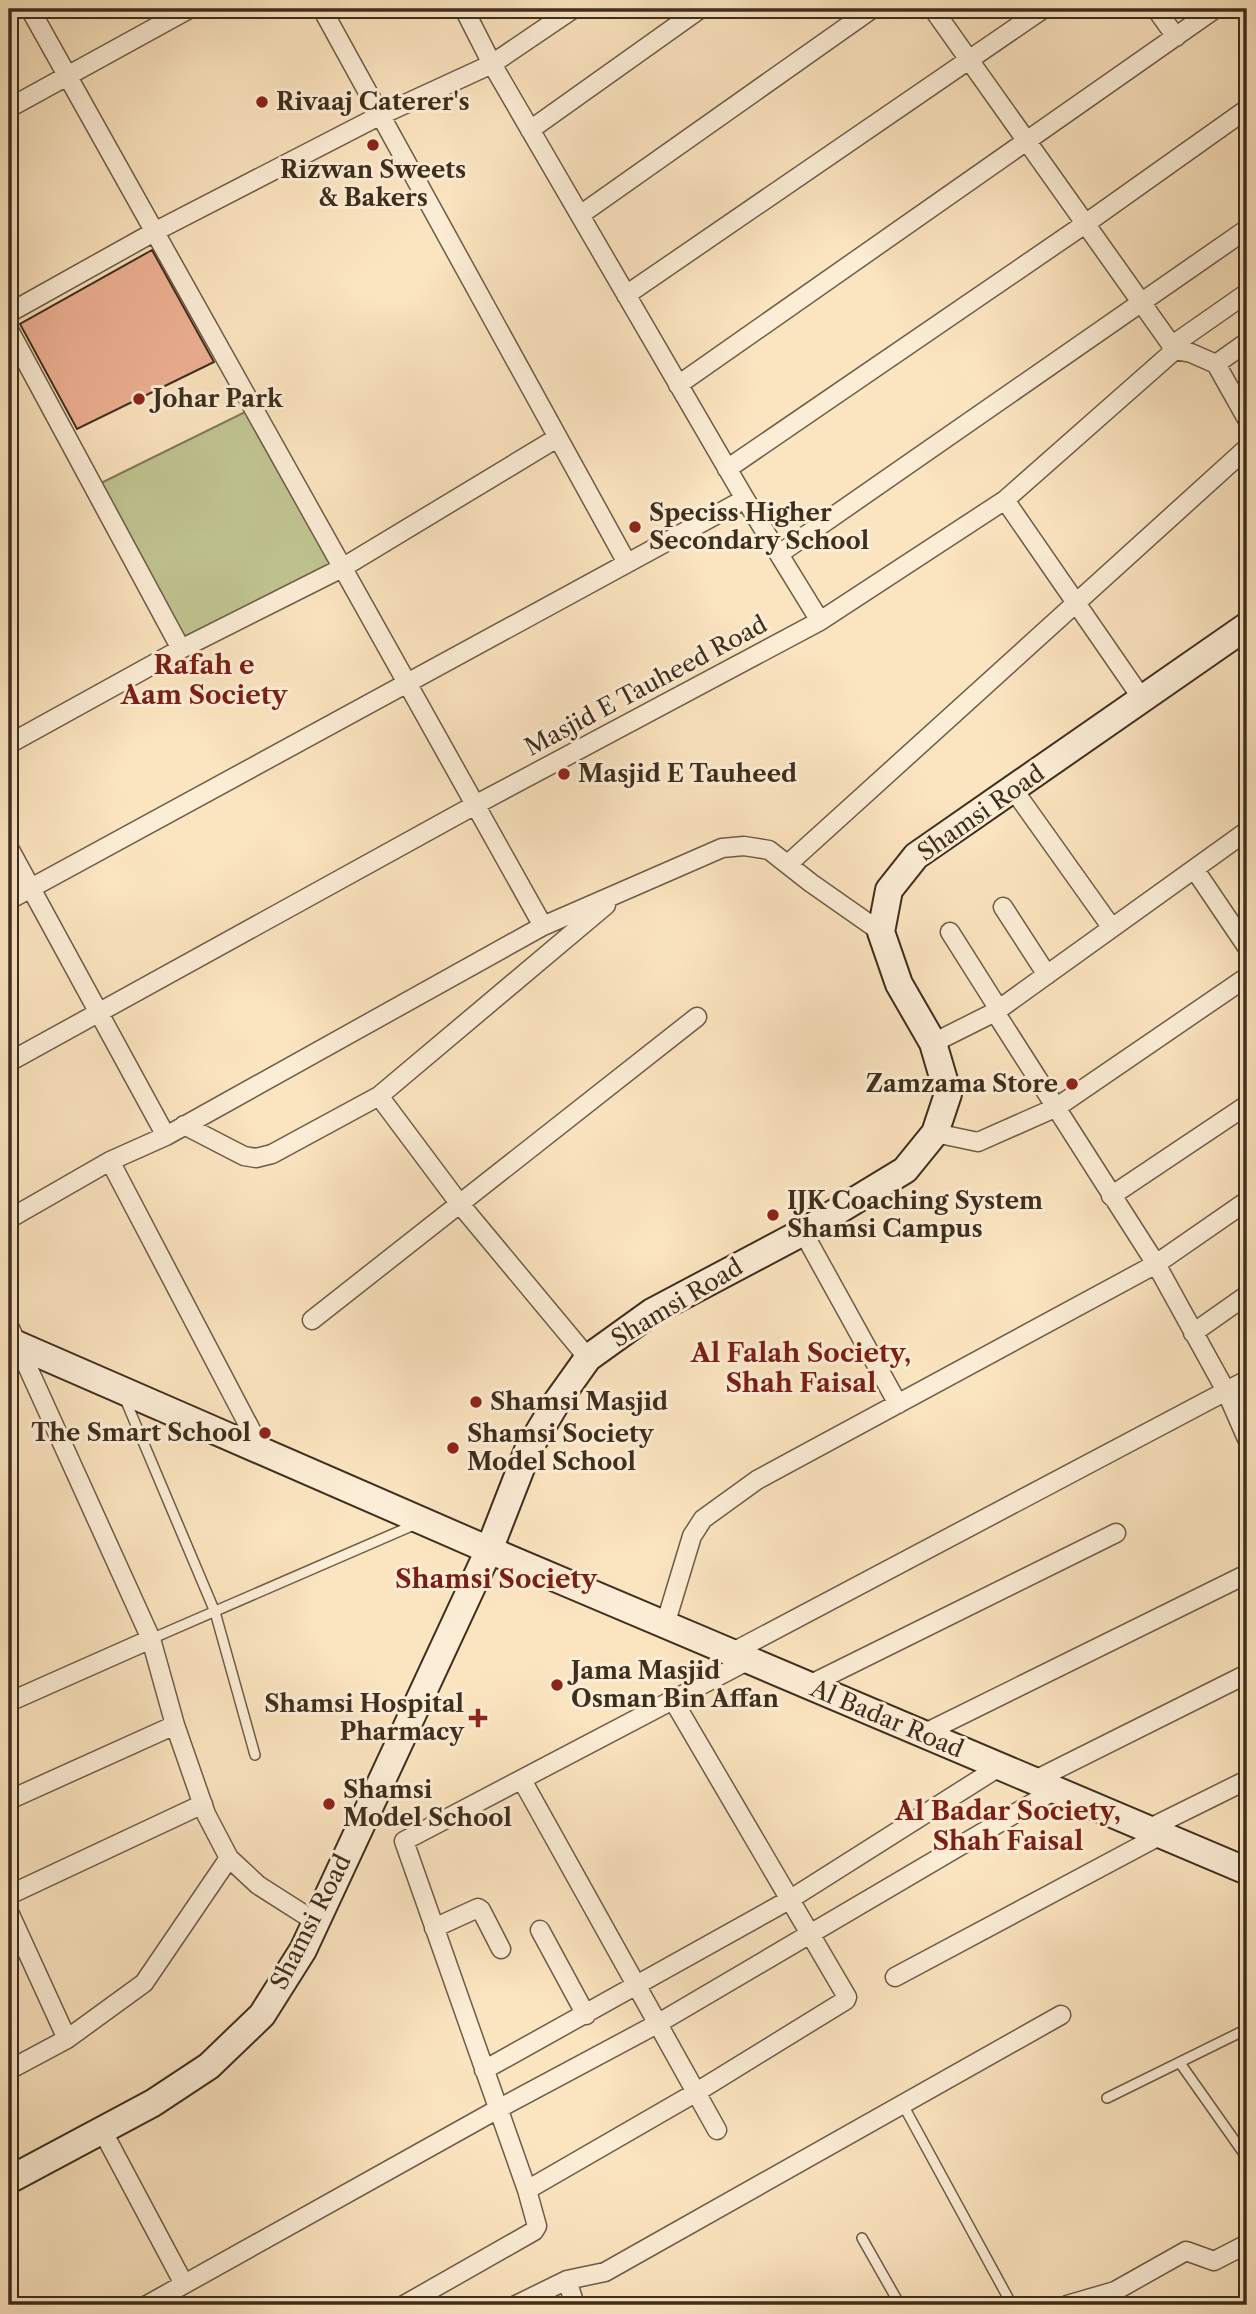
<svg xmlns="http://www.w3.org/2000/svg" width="1256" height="2314" font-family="'Libre Caslon Text',serif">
  <rect width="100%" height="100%" fill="#fbe4c0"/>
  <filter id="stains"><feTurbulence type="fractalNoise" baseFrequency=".00286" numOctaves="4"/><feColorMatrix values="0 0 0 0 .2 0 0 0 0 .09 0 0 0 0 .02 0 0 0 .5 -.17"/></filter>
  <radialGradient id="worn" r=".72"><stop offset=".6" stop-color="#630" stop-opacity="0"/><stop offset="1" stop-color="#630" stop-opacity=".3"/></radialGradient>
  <!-- green -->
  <path fill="#c0c491" stroke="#7f7957" stroke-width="2" d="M249 410 336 561 182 643 101 483Z"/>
  <!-- building -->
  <path fill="#eeb194" stroke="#3e2e1d" stroke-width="2" d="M152 250 214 362 77 429 20 324Z"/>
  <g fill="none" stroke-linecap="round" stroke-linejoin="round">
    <defs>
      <path id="lane" d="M125 1399 215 1612 255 1755
        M151 1639 416 1524
        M1180 2063 1247 2158
        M1107 2098 1247 2029
        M902 2103 1012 2305
        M862 2238 900 2305"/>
      <path id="street" d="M30 9 543 926
        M322 9 627 563
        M464 9 492 64 745 499 820 621
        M933 9 1175 350
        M1156 9 1176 37
        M9 108 189 9
        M530 130 700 9
        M580 215 872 9
        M626 295 1043 9
        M9 313 154 232 379 116 492 64 573 9
        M9 330 181 649
        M1171 346 1247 293
        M1216 364 1247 342
        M678 385 1215 9
        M727 469 1085 224 1247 109
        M1005 500 1143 700
        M779 554 1247 229
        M9 744 181 649 342 568 557 438
        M1013 789 1112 928
        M9 848 166 1136
        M788 864 1247 448
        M1195 870 1247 947
        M9 900 745 499
        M1003 907 1047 975
        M950 932 998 1008
        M995 1012 1156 1264 1226 1391 1247 1439
        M933 1043 995 1012 1247 831
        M9 1062 475 805 820 621 1005 500 1175 350 1191 353 1216 364 1247 419
        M379 1096 459 1203 588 1358
        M184 1125 244 1156 256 1158 272 1154 379 1096 606 905
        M935 1133 978 1142 1057 1107 1247 977
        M110 1161 262 1451
        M1111 1196 1247 1105
        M9 1219 110 1161 166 1136 543 926 722 848 744 846 769 850 811 883 881 932
        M803 1232 898 1404
        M312 1320 697 1017
        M9 1326 151 1639 175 1725 206 1814 229 1858 258 1885 316 1922
        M1193 1333 1247 1295
        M665 1625 692 1536 703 1519 757 1480 1156 1264 1247 1201
        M731 1653 1247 1380
        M809 1685 1116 1533
        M9 1702 151 1639
        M923 1734 1247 1574
        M522 1780 717 2130
        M1033 1781 1247 1674
        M9 1800 175 1725
        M1148 1829 1247 1780
        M9 1895 203 1804
        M9 1912 67 2039
        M434 1928 478 1908 481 1910 501 1949
        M540 1930 586 2015
        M895 1977 1161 1835
        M9 2070 67 2039 144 1983 229 1858
        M484 2070 789 1900 999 1767
        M102 2130 184 2284
        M527 2190 695 2093 846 2000 847 1997 673 1700
        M567 2280 575 2305
        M147 2305 498 2109 657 2024 1055 1790
        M404 2305 534 2231 537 2226 527 2190 404 1841 749 1660
        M516 2305 567 2280 605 2272 1061 2015
        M1067 2305 1115 2291 1186 2251 1214 2261 1247 2244"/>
      <path id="secondary" d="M9 1341 489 1550 1247 1871
        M9 2180 153 2103 209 2066 262 2015 303 1950 489 1550 528 1450 558 1400 588 1358 652 1312 803 1232 905 1170 935 1133 948 1094 933 1043 899 984 881 932 889 890 916 856 1247 626"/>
    </defs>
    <!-- lane casing -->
    <use href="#lane" stroke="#6d5c46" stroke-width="12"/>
    <!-- street casing -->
    <use href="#street" stroke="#6d5c46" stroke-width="21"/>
    <!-- secondary casing -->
    <use href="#secondary" stroke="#3e2e1d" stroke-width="30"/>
    <!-- lane -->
    <use href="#lane" stroke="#fcedd6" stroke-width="9"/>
    <!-- street -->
    <use href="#street" stroke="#fcedd6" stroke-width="18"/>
    <!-- secondary -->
    <use href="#secondary" stroke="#fcedd6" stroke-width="26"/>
  </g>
  <!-- markers -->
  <g fill="#8f2418" stroke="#fcedd6" stroke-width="2.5">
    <circle cx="262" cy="102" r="7"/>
    <circle cx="373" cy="145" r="7"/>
    <circle cx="139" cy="399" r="7"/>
    <circle cx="635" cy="527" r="7"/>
    <circle cx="564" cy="774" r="7"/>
    <circle cx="1072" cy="1084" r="7"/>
    <circle cx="773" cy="1215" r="7"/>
    <circle cx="476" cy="1402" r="7"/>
    <circle cx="265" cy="1433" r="7"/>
    <circle cx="453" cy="1448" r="7"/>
    <circle cx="557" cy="1685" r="7"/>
    <path d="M474.5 1707.5h7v7h7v7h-7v7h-7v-7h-7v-7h7z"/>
    <circle cx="329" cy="1804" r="7"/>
  </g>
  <g text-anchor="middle" stroke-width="6" stroke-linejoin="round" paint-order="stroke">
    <!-- poi labels -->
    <g font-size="24" font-weight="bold" fill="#3e2e1d" stroke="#fcedd6" text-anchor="start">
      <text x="276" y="110">Rivaaj Caterer's</text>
      <text x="373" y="178" text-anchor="middle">Rizwan Sweets<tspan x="373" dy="28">&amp; Bakers</tspan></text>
      <text x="153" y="407">Johar Park</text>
      <text x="649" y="521">Speciss Higher<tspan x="649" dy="28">Secondary School</tspan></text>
      <text x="578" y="782">Masjid E Tauheed</text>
      <text x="1058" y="1092" text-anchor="end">Zamzama Store</text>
      <text x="787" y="1209">IJK Coaching System<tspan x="787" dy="28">Shamsi Campus</tspan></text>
      <text x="490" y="1410">Shamsi Masjid</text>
      <text x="251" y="1441" text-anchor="end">The Smart School</text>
      <text x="467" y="1442">Shamsi Society<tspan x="467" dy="28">Model School</tspan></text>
      <text x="571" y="1679">Jama Masjid<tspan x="571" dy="28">Osman Bin Affan</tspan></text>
      <text x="464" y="1712" text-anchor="end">Shamsi Hospital<tspan x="464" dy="28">Pharmacy</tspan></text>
      <text x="343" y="1798">Shamsi<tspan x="343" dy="28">Model School</tspan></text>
    </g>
    <!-- street labels -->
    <g font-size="24" fill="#3e2e1d" stroke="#fcedd6">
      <text transform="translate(646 686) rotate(-28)" y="8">Masjid E Tauheed Road</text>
      <text transform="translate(981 813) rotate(-35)" y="8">Shamsi Road</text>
      <text transform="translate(677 1303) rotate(-31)" y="8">Shamsi Road</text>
      <text transform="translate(887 1719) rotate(23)" y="8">Al Badar Road</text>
      <text transform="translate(311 1922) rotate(-63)" y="8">Shamsi Road</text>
    </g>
    <!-- neighbourhood labels -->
    <g font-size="26" font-weight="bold" fill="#7a1f14" stroke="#fcedd6">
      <text x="204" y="674">Rafah e<tspan x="204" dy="30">Aam Society</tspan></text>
      <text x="801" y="1362">Al Falah Society,<tspan x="801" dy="30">Shah Faisal</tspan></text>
      <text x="496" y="1588">Shamsi Society</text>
      <text x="1008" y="1820">Al Badar Society,<tspan x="1008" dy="30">Shah Faisal</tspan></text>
    </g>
  </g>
  <!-- margin -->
  <rect width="1256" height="2314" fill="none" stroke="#fbe4c0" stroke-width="35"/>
  <rect x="10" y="10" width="1235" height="2293" fill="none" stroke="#3e2e1d" stroke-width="3.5"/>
  <rect x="18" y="18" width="1221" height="2279" fill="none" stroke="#3e2e1d" stroke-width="2"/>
  <rect width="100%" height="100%" filter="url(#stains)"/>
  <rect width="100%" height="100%" fill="url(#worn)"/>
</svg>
